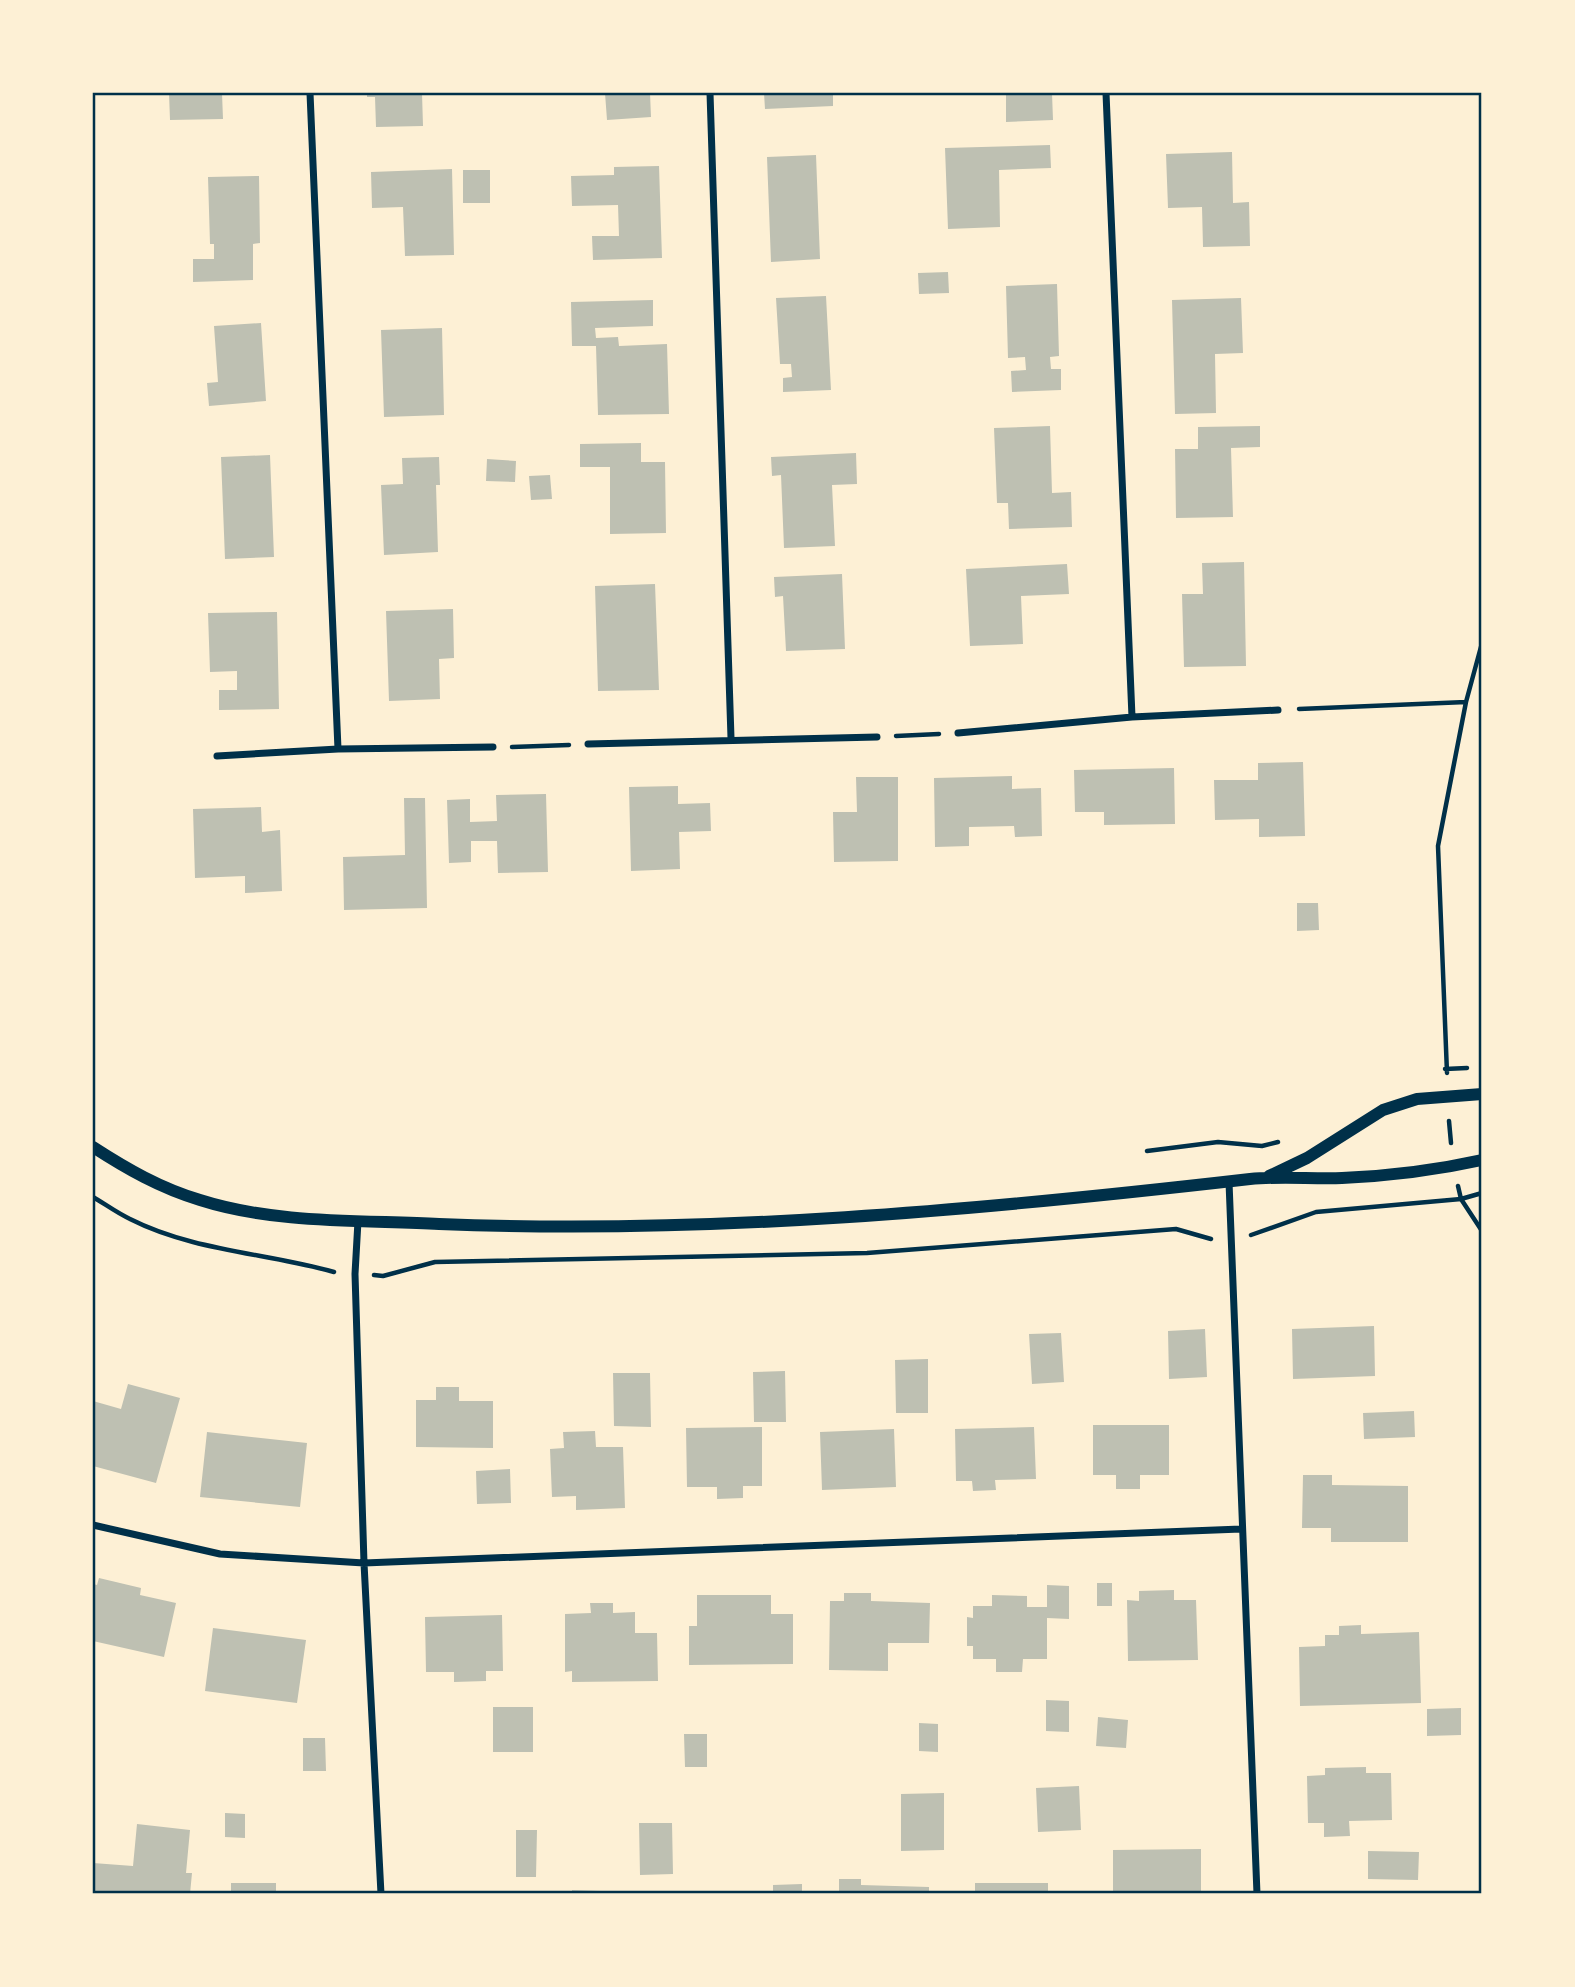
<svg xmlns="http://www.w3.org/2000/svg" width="1575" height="1987" font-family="Karla,sans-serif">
  <rect width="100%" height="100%" fill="#fdf0d5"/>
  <!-- building -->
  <path fill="#bec0b2" d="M169 93H222L223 119 170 120Z
    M367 93H422L423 126 376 127 375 97H367Z
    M605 93H650L651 117 607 120Z
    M764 93H833V106L765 109Z
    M1006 93H1052L1053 120 1006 122Z
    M1050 145 1051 168 999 170 1000 227 948 229 945 148Z
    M1232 152 1233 203 1249 202 1250 246 1203 247 1202 207 1168 208 1166 154Z
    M816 155 820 259 771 262 767 157Z
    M659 166 662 258 593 260 592 236H619L618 205 572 206 571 176 614 175V167Z
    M452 169 454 255 405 256 403 207 372 208 371 172Z
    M463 170H490V203H463Z
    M259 176 260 243 253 244V280L193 282V259H214V244H210L208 177Z
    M948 272 949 293 919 294 918 273Z
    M1057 284 1059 356 1050 357 1051 369H1061V390L1012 392 1011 371 1026 370 1025 357 1008 358 1006 286Z
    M826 296 831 390 783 392V378L792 377 791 364H780L776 298Z
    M1241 298 1243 353 1215 354 1216 413 1175 414 1172 300Z
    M653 300V326L595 328 596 338 618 337 619 346 667 344 669 414 598 415 596 346H572L571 302Z
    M261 323 266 401 209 406 207 383 218 382 214 326Z
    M442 328 444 415 384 417 381 330Z
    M1050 426 1052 493 1071 492 1072 527 1009 529 1008 503H997L994 428Z
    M1260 426V447L1231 448 1233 517 1176 518 1175 449H1198V427Z
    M641 443V462H665L666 533 610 534V467H580V444Z
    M856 453 857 484 832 485 835 546 784 548 781 475 772 476 771 457Z
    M270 455 274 557 225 559 221 457Z
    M439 457 440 485H436L438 552 384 555 381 485 403 484 402 458Z
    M487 459 516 461 515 482 486 481Z
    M550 475 552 499 531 500 529 476Z
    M1244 562 1246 666 1184 667 1182 594H1203L1202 563Z
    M1067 564 1069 594 1021 596 1023 644 970 646 966 569Z
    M842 574 845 649 786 651 783 596 775 597 774 577Z
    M655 584 659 690 598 691 595 586Z
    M453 609 454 658 439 659 440 699 389 701 386 611Z
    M277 612 279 709 219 710V690H237V671L210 672 208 613Z
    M1303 762 1305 836 1259 837V819L1215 820 1214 780H1258V763Z
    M1174 768 1175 824 1104 825V812H1075L1074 770Z
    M1012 776V789L1041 788 1042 836 1015 837 1014 826 969 827V846L935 847 934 778Z
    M856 777H898V861L834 862 833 812H857Z
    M678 786V804L710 803 711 831 679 832 680 869 631 871 629 787Z
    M546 794 548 872 498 873 497 841H471V862L449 863 447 800 470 799V822L497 821 496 795Z
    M404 798H425L427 908 344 910 343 857 405 855Z
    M261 807 262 832 280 830 282 891 245 893V876L195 878 193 809Z
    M1297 903H1318L1319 930 1297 931Z
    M1374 1326 1375 1376 1293 1379 1292 1329Z
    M1205 1329 1207 1377 1169 1379 1168 1331Z
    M1061 1333 1064 1382 1032 1384 1029 1334Z
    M928 1359V1413H896L895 1360Z
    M785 1371 786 1422H754L753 1372Z
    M613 1373H650L651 1427 614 1426Z
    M128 1384 180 1398 156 1483 93 1466V1401L121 1409Z
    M436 1387H459V1401H493V1448L416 1447V1400H436Z
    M1414 1411 1415 1437 1364 1439 1363 1413Z
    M1093 1425H1169V1475H1140V1489H1116V1475H1093Z
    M762 1427V1486H743V1498L717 1499V1487H687L686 1428Z
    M1034 1427 1036 1479 995 1480 996 1490 973 1491 972 1481H956L955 1429Z
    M894 1429 896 1487 822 1490 820 1432Z
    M595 1431 596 1447H623L625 1508 576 1510V1496L552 1497 550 1449 564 1448 563 1432Z
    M207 1432 307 1443 300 1507 200 1497Z
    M510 1469 511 1503 477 1504 476 1471Z
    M1303 1475H1332V1485L1408 1486V1542H1331V1528H1302Z
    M99 1578 141 1588 140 1595 176 1603 164 1657 93 1641V1584L97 1585Z
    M1097 1583H1112V1606H1097Z
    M1047 1585 1069 1586V1619L1047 1618V1659H1023L1022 1672H996V1659H973V1646H967V1617L973 1618V1606H992V1595L1027 1596V1607H1047Z
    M1174 1590V1600H1196L1198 1660 1128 1661 1127 1600 1139 1601V1591Z
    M844 1593H871V1601L930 1603 929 1643H888V1671L829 1670 830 1601H844Z
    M697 1595H771V1614H793V1664L689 1665V1626H697Z
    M590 1603H613V1613L635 1612V1633H657L658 1681 572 1682V1671L565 1672V1614L591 1613Z
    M502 1615 503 1671H486V1681L454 1682V1672H426L425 1617Z
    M1361 1625V1634L1419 1632 1421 1703 1300 1706 1299 1647 1325 1646V1635H1339V1626Z
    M213 1628 306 1640 297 1703 205 1691Z
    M1046 1700 1069 1701V1732L1046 1731Z
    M493 1707H533V1752H493Z
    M1461 1708V1735L1427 1736V1709Z
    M1098 1717 1128 1720 1126 1748 1096 1746Z
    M919 1723 938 1724V1752L919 1751Z
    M684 1734H707V1767H685Z
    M303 1738H325L326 1771H303Z
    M1366 1767V1773H1391L1392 1820 1349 1821 1350 1836 1324 1837V1823H1308L1307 1776 1325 1775V1768Z
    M1079 1786 1081 1830 1038 1832 1036 1788Z
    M944 1793V1850L901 1851V1794Z
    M225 1813 245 1814V1838L225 1837Z
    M639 1823H672L673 1874 640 1875Z
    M137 1824 190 1830 186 1873H192L190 1894H93V1863L133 1866Z
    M516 1830H537L536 1877H516Z
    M1201 1849V1894H1113V1850Z
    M1368 1851 1419 1852 1418 1880 1368 1879Z
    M839 1879H861V1885L929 1887V1894H839Z
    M231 1883H276V1894H231Z
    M975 1883H1048V1894H975Z
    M802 1884V1894H773V1885Z
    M572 1890 601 1891V1894H572Z"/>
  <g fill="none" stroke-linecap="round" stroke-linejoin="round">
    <!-- path -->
    <path stroke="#003049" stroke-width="4.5" d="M1299 709 1466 702
      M896 736 939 734
      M512 747 569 745
      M1445 1069 1467 1068
      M1447 1073 1438 846 1466 702 1482 643
      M1449 1121 1451 1143
      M1147 1151 1218 1142 1262 1146 1278 1142
      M1458 1186 1461 1199 1482 1231
      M93 1197C105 1204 117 1213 130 1219 193 1251 267 1253 334 1272
      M1251 1235 1316 1212 1461 1199 1482 1193
      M374 1275 383 1276 435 1262 867 1253 1176 1229 1211 1239"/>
    <!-- minor -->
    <path stroke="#003049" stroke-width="7" d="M310 93 338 749
      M710 93 731 738
      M1106 93 1132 717
      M958 733 1132 717 1278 710
      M588 744 877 737
      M217 756 338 749 493 747
      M1229 1182 1257 1894
      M358 1221 355 1274 364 1563 381 1894
      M93 1525 220 1554 364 1563 1241 1529"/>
    <!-- tertiary -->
    <path stroke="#003049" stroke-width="12" d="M93 1147C127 1169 160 1188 200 1200 275 1224 361 1220 439 1224 711 1235 980 1210 1250 1179 1281 1176 1311 1179 1342 1178 1388 1176 1437 1170 1482 1160
      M1269 1176 1307 1158 1383 1110 1417 1099 1482 1094"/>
  </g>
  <!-- border -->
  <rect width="1575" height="1987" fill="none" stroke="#fdf0d5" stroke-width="189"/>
  <rect x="94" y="94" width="1386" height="1798" fill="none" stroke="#003049" stroke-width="2.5"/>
</svg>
